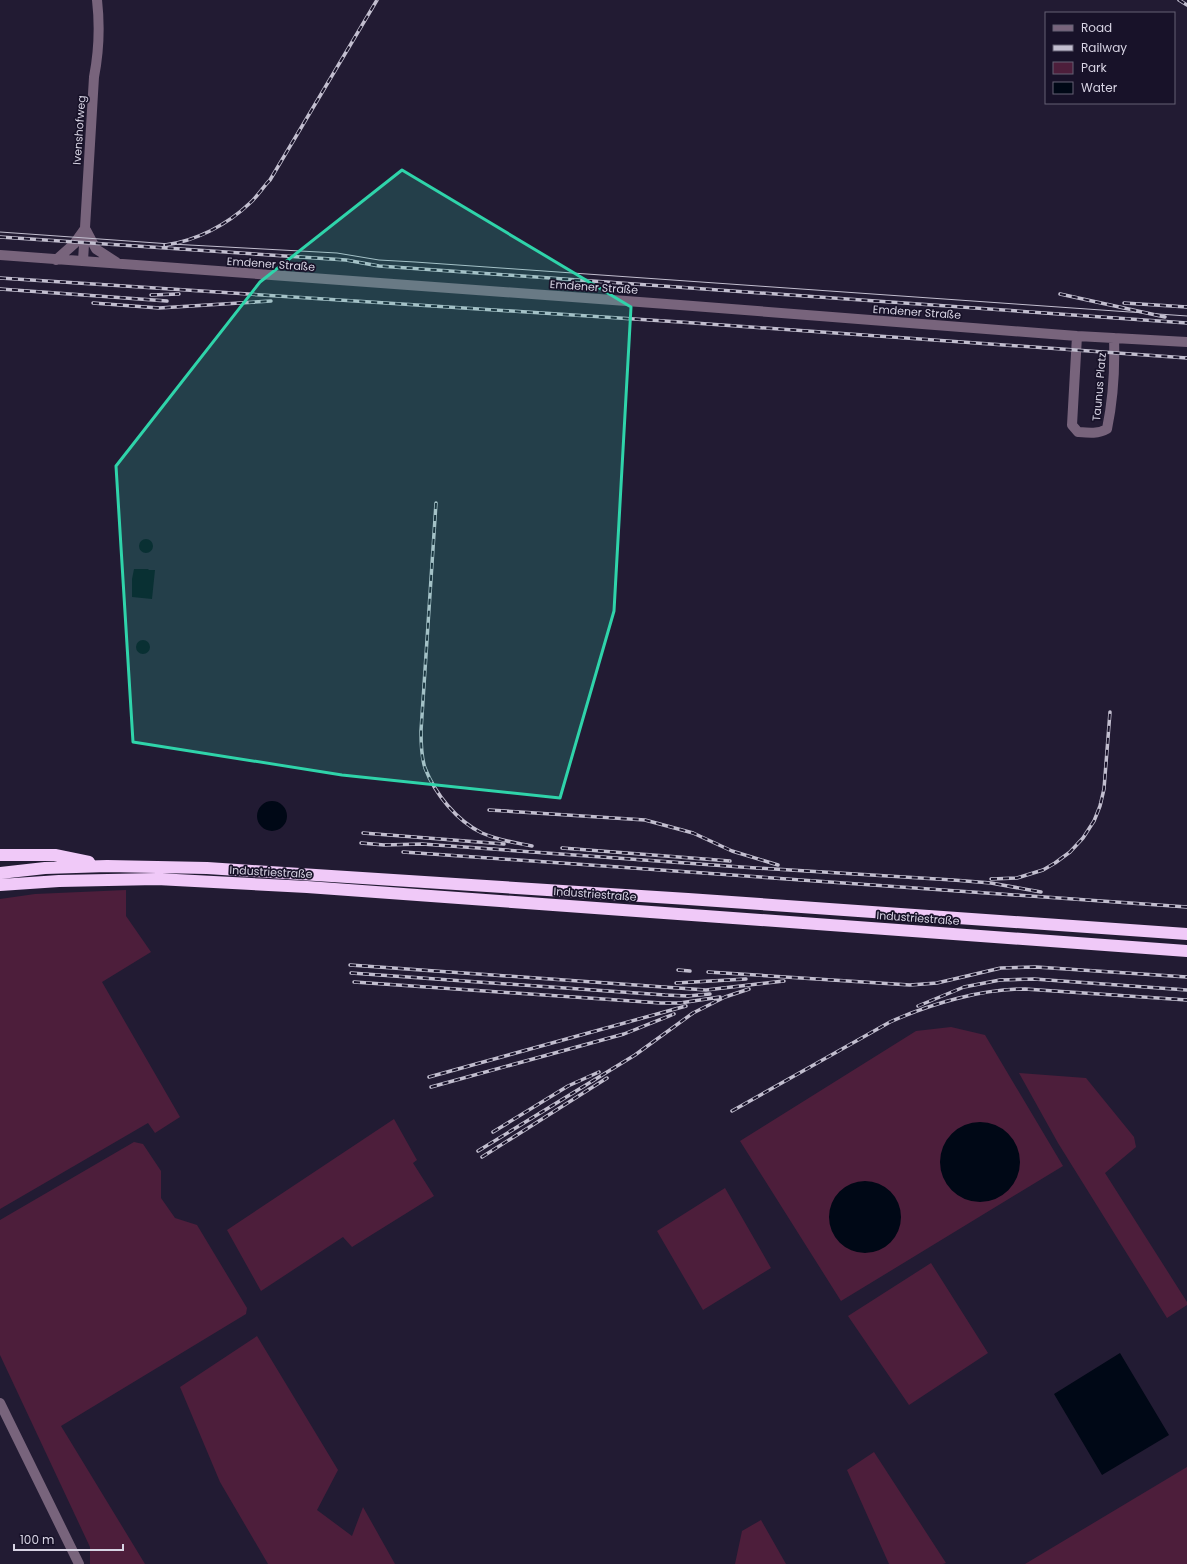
<svg xmlns="http://www.w3.org/2000/svg" width="1187" height="1564" font-family="Poppins,sans-serif">
  <rect width="100%" height="100%" fill="#221b33"/>
  <!-- green -->
  <path fill="#4d1e3b" d="M126 890V916L151 952 102 982 180 1117 155 1133 148 1123 0 1209V899L35 894Z
    M951 1027 985 1035 1063 1166 841 1301 740 1141 916 1031Z
    M1019 1073 1086 1078 1134 1137 1136 1147 1105 1173 1187 1302V1305L1167 1318 1058 1143Z
    M394 1119 417 1160 413 1163 434 1196 352 1247 343 1237 261 1291 227 1230Z
    M134 1142 143 1144 161 1171V1198L175 1218 197 1225 247 1308 246 1314 61 1426 145 1564H90V1547L0 1355V1220Z
    M725 1188 771 1268 703 1310 657 1231Z
    M931 1263 988 1353 909 1405 848 1316Z
    M257 1336 338 1470 317 1510 352 1536 363 1507 395 1564H268L220 1482 180 1387Z
    M874 1452 946 1563 943 1564H889L847 1470Z
    M1187 1467V1564H1025Z
    M761 1520 786 1564H735L742 1531Z"/>
  <!-- water -->
  <path fill="#000816" d="M139 546a7 7 0 1 1 14 0a7 7 0 1 1-14 0Z
    M134 569H148L149 570H155L152 599 132 597V579Z
    M136 647a7 7 0 1 1 14 0a7 7 0 1 1-14 0Z
    M257 816a15 15 0 1 1 30 0a15 15 0 1 1-30 0Z
    M940 1162a40 40 0 1 1 80 0a40 40 0 1 1-80 0Z
    M829 1217a36 36 0 1 1 72 0a36 36 0 1 1-72 0Z
    M1120 1353 1169 1435 1102 1475 1054 1394Z"/>
  <g fill="none" stroke-linecap="round" stroke-linejoin="round">
    <!-- minor -->
    <path stroke="#78647c" stroke-width="10" d="M86 230 96 249 116 262
      M0 255 680 305 1077 336 1187 342
      M56 260 74 244 84 230
      M83 261 94 77C99 51 100 26 97 0
      M1077 336 1072 425 1078 432C1089 433 1098 434 1107 429 1113 400 1115 368 1114 338
      M0 1403 79 1564"/>
    <!-- highway -->
    <path stroke="#f0c9f8" stroke-width="12" d="M0 855H55L89 862
      M0 873 45 868 107 866 207 868 688 899 1187 934
      M0 885 59 881 157 879 307 887 1187 951"/>
    <!-- tram -->
    <path stroke="#c2becf" stroke-width="1" d="M0 232 171 244 337 253 379 260 415 262 1187 316"/>
    <defs>
      <path id="rail" d="M1179 0 1187 5
        M0 237 346 260 379 266 1187 323
        M165 245C196 241 227 225 250 203 257 197 263 187 270 180L377 0
        M0 278 680 322 1187 358
        M0 289 167 301
        M1060 294 1165 317
        M151 295 179 294
        M93 303 159 308 271 301
        M1124 303 1187 307
        M436 503 421 731C421 743 421 756 425 768 435 794 457 821 482 833 498 840 515 843 532 846
        M489 810 645 820 693 833 732 851 778 865
        M363 833 504 844
        M361 843 384 845 422 844 741 867 953 880 991 883 1041 892
        M562 848 730 861
        M403 852 1187 907
        M991 879 1017 878 1043 870 1055 863 1070 852 1083 838 1094 821 1100 806 1104 789 1110 712
        M350 965 706 990 784 981
        M678 970 690 971
        M708 972 910 985 937 983 1001 968 1036 967 1187 977
        M351 973 665 995 688 996 710 994
        M354 982 661 1003H680L720 997
        M676 983 746 979
        M918 1006 964 987 1000 980 1034 979 1187 990
        M429 1077 686 1006
        M431 1087 624 1034 674 1014
        M732 1111 890 1022C930 1004 981 989 1025 989L1187 1000
        M493 1132 568 1086 599 1072
        M478 1151 635 1055 693 1013 725 997 749 989
        M482 1157 607 1078"/>
    </defs>
    <!-- rail casing -->
    <use href="#rail" stroke="#c2becf" stroke-width="3.5"/>
    <!-- rail -->
    <use href="#rail" stroke="#181229" stroke-width="2" stroke-dasharray="6" stroke-linecap="butt"/>
  </g>
  <!-- marked area -->
  <path fill="#2fd4aa" fill-opacity="0.2" stroke="#2fd4aa" stroke-width="3" stroke-linejoin="round" d="M402 170 631 307 614 611 560 798 342 775 133 742 116 466 260 282Z"/>
  <g text-anchor="middle" stroke-width="3.5" stroke-linejoin="round" paint-order="stroke">
    <!-- street labels -->
    <g font-size="11" fill="#d8d4e4" stroke="#181229">
      <text transform="translate(79 130) rotate(-86)" y="4">Ivenshofweg</text>
      <text transform="translate(271 264) rotate(4)" y="4">Emdener Straße</text>
      <text transform="translate(594 287) rotate(4)" y="4">Emdener Straße</text>
      <text transform="translate(917 312) rotate(4)" y="4">Emdener Straße</text>
      <text transform="translate(1099 387) rotate(-85)" y="4">Taunus Platz</text>
      <text transform="translate(271 872) rotate(3)" y="4">Industriestraße</text>
      <text transform="translate(595 894) rotate(4)" y="4">Industriestraße</text>
      <text transform="translate(918 918) rotate(4)" y="4">Industriestraße</text>
    </g>
  </g>
  <!-- legend -->
  <rect x="1045" y="12" width="130" height="92" fill="#181229" stroke="#656074"/>
  <rect x="1053" y="25" width="20" height="6" fill="#78647c" stroke="#656074"/>
  <text x="1081" y="32" font-size="12" fill="#d8d4e4">Road</text>
  <rect x="1053" y="45" width="20" height="6" fill="#c2becf" stroke="#656074"/>
  <text x="1081" y="52" font-size="12" fill="#d8d4e4">Railway</text>
  <rect x="1053" y="62" width="20" height="12" fill="#4d1e3b" stroke="#656074"/>
  <text x="1081" y="72" font-size="12" fill="#d8d4e4">Park</text>
  <rect x="1053" y="82" width="20" height="12" fill="#000816" stroke="#656074"/>
  <text x="1081" y="92" font-size="12" fill="#d8d4e4">Water</text>
  <!-- scale -->
  <path d="M14 1544v6h109v-6" fill="none" stroke="#d8d4e4" stroke-width="2"/>
  <text x="20" y="1544" font-size="12" fill="#d8d4e4" stroke="#181229" stroke-width="3" paint-order="stroke">100 m</text>
</svg>
